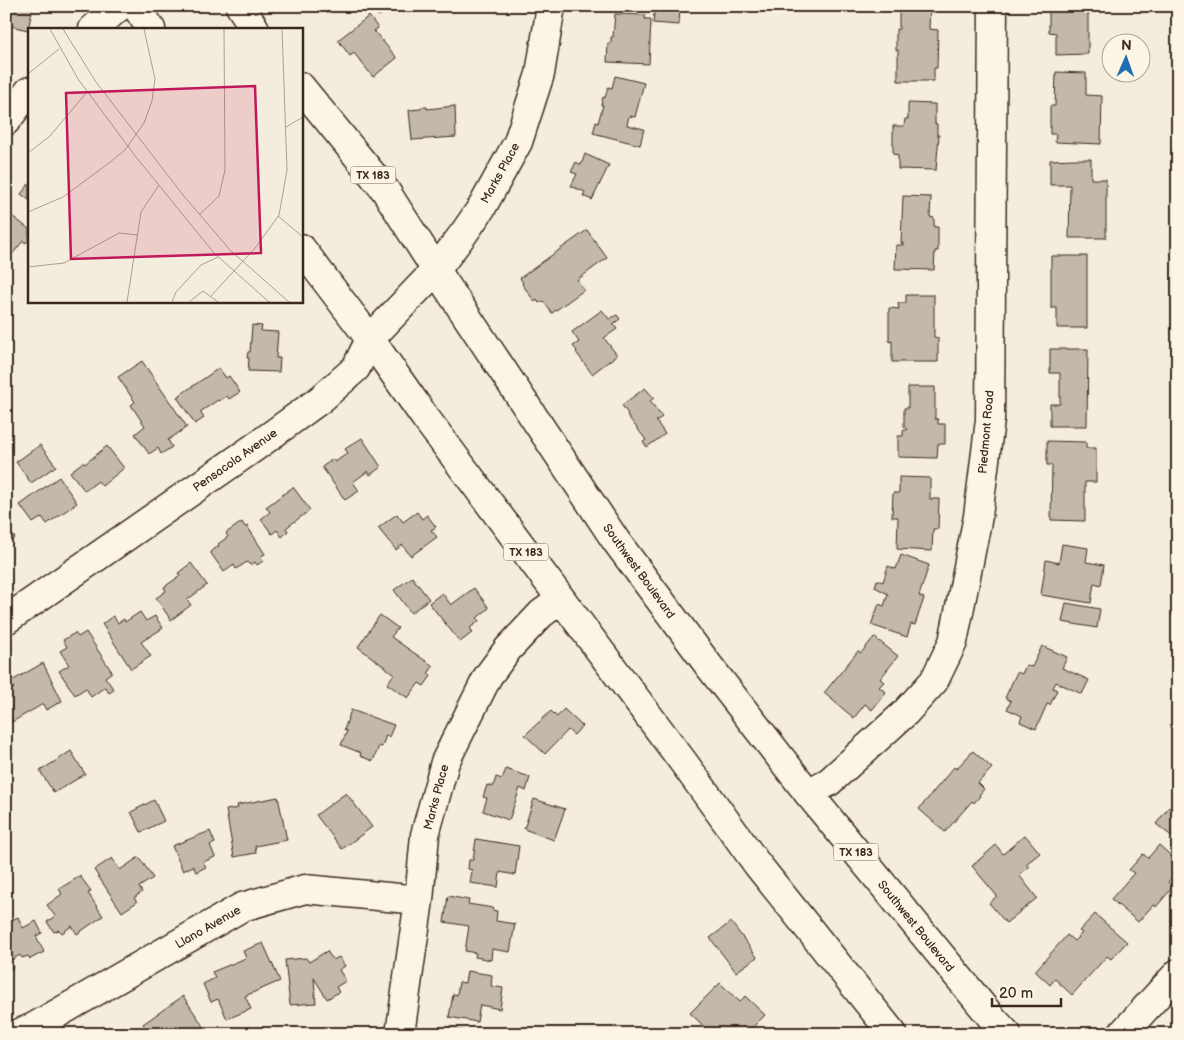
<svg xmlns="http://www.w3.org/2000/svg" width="1184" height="1040" font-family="'Balsamiq Sans',sans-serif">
  <rect width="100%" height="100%" fill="#f4eddd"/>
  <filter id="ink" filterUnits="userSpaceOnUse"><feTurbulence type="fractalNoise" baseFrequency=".02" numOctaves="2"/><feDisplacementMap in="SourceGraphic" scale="10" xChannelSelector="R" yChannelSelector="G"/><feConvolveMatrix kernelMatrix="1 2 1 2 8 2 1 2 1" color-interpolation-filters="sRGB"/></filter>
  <g filter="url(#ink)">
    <!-- building -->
    <path fill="#c3b9aa" stroke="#3b2a1e" d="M6 6H33L28 30 6 25Z
      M372 6H392L379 16Z
      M655 6H680L679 25 653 23Z
      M1049 6H1090V14H1088V54L1056 55V33L1049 32Z
      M899 8H930L929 29 938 30 937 68H934V81H898V50H896V29H899Z
      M615 14 645 15V19H651L649 64 607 62 608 43H611V37H613Z
      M369 16 378 28 374 31 397 58 373 77 354 53 350 56 338 40Z
      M1056 72 1086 73V95L1102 96 1101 144 1055 142 1056 134H1050V106H1055Z
      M615 76 644 83 635 117 629 116 627 125 644 129 640 145 593 133 596 122 598 123 603 105H601L603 97 605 98 608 87 612 88Z
      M908 103 935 104V124H937V135H939L936 170 898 169V155L893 154V126H904L905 119H908Z
      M455 106 456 137 412 140 409 110 421 109V107H427V109Z
      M585 154 609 165 592 200 583 196 585 192 571 186 577 174 571 172 576 162 581 165Z
      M1074 159H1091V179H1106V238H1069L1070 185H1050V160Z
      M29 184V200L21 194Z
      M903 196 931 197 930 217 934 218V227H938V251H935L934 270 895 269 896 245H903V243H901Z
      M8 213 29 229V239L26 243 23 241 10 257 6 254V216Z
      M587 230 607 258 577 280 584 290 552 313 543 301 539 303 537 300 535 302 522 284 523 283 520 278Z
      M1051 256H1087V328H1057V308H1051Z
      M906 295H934V337L938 338V362H892V341L889 342V308L899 309 898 303H906Z
      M602 310 609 319 617 315 620 319 613 324 617 329 604 338 617 355 592 374 576 352 577 351 573 346 579 342 572 332Z
      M252 325 262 326 261 331 278 332 276 358H280L279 372 248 371 249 358H247L248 352H250Z
      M1050 349H1088L1087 426H1050V404H1060V373H1050Z
      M142 361 187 427 168 440 172 447 161 454 158 448 149 454 135 434 145 426 131 405 135 402 118 377Z
      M219 368 226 378 229 376 240 392 229 399 227 396 219 401 218 400 200 412 204 418 195 424 177 397Z
      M908 387H935V419H938V424H945V444H938L937 458 898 457V436H903V430H907L904 426V408H908Z
      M645 388 654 398 650 401 662 417 656 421 665 434 647 447 643 442 646 440 627 415 628 414 622 405Z
      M362 438 381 467 370 475 368 471 353 482 359 491 345 500 322 467 333 459 335 462 348 453 345 449Z
      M1047 441 1086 442V448H1096V482H1085V521L1051 520 1052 465H1047Z
      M40 445 56 466 31 483 16 462Z
      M107 446 124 468 102 486 98 481 85 491 70 472 83 462 85 464Z
      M59 477 77 503 47 524 42 517 33 523 20 505Z
      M899 477 930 478V499H939L938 529H933L932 551 897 549 898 517H892L893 493H899Z
      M293 487 310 510 286 528 288 531 282 537 277 530 272 534 261 519 270 512 266 507Z
      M417 512 422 519 427 515 436 527 431 530 437 537 411 556 402 545 396 550 378 528 397 514 403 522Z
      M242 522 245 527 247 526 265 554 260 557 263 561 257 565 255 562 250 565 247 562 236 569 234 565 224 572 210 552 219 546 218 544 228 537 226 533Z
      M6 526 15 538 6 544Z
      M1062 544 1088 548 1086 562 1104 565 1101 585 1094 583 1091 603 1041 595 1046 560 1059 563Z
      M901 555 929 565 919 596 924 598 915 625 911 624 907 637 871 625 879 604 884 606 888 594 875 587 877 580 883 582 888 566 896 569Z
      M191 563 207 585 187 600 191 605 171 620 156 598 166 591 164 587 180 576 178 573Z
      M412 577 429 599 411 613 394 590Z
      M474 588 489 608 477 618 479 621 470 628 473 632 460 642 429 603 442 593 451 605Z
      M1178 590V616L1172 615Z
      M1066 603 1100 609 1097 628 1062 622Z
      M140 612 146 621 155 616 163 628 141 642 151 656 131 669 102 624 113 616 118 623 124 619 125 622Z
      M380 615 398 628 391 637 433 666 428 674 431 676 424 686 419 683 408 698 387 684 394 674 358 647Z
      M86 632 112 672 105 677 114 690 109 693 105 687 91 697 86 688 75 695 59 671 69 665 60 651 67 647 63 640 75 633 78 637Z
      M874 637 898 656 880 679 884 682 879 687 886 692 872 710 865 704 854 718 824 693 858 651 861 653Z
      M1042 646 1067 657 1062 668 1089 680 1082 694 1056 682 1053 688 1057 690 1050 705 1047 704 1036 729 1020 722 1022 716 1007 709 1011 701 1005 698 1017 672 1022 674 1026 665 1032 667Z
      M43 663 62 701 46 710 43 704 12 722 6 712V692L14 688 10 682Z
      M564 709 582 726 574 735 568 730 545 754 525 735 551 711 557 717Z
      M351 710 394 725 389 737 386 735 382 747 379 746 373 761 360 756 361 753 341 745 347 731 344 730Z
      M71 751 85 774 54 793 40 771Z
      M973 751 992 768 978 783 984 789 979 795 980 796 974 803 972 801 945 832 919 809 954 767 956 769Z
      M506 769 530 777 526 791 520 788 509 820 483 811 487 798 483 797 487 785 493 787 496 777 502 779Z
      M346 793 372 827 342 849 316 815Z
      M278 797 287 840 255 846 256 853 234 857 226 810 238 808 237 805Z
      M534 799 565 809 554 840 524 829Z
      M154 800 164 821 141 832 131 812Z
      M1169 807 1178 814V841L1156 824Z
      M210 831 215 843 210 845 215 857 203 862 206 867 196 872 193 866 183 871 172 846Z
      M1025 835 1040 853 1026 864 1029 867 1019 875 1037 898 1006 923 989 903 997 896 972 866 996 845 1003 854Z
      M476 839 519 846 515 875 500 872 498 887 470 883 472 870 468 869 469 860H473Z
      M1159 845 1178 862V871L1168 882 1173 887 1156 907 1154 904 1138 922 1111 899 1134 873 1129 870 1143 854 1148 858Z
      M139 857 153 878 139 887 142 892 134 898 137 902 122 912 94 870 112 858 120 870Z
      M80 876 91 891 88 893 103 916 77 934 72 926 62 933 59 930 54 932 47 922 55 916 47 905 62 894 59 889Z
      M448 896 469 900 468 904 493 908 492 910 497 911 496 921 515 924 510 952 492 949 491 960 475 957 476 953 465 951 469 926 444 922Z
      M1095 914 1127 942 1111 959 1107 956 1072 995 1055 979 1050 985 1035 971 1067 935 1074 941 1082 933 1079 931Z
      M18 917 23 928 36 921 42 933 36 936 44 952 30 959 28 956 22 958 20 955 9 961 13 968 6 971V923Z
      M731 922 757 957 736 972 710 938Z
      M263 943 280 981 245 996 251 1009 227 1019 218 999 211 1002 203 984 215 978 212 972 246 958 243 951Z
      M327 951 333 960 339 957 345 966 339 970 346 981 336 987 339 992 327 999 314 978 316 1003 290 1005 285 960 306 958 309 962Z
      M467 971 492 975 491 986 503 988 500 1009 480 1005 477 1022 449 1017 453 994 457 995 459 982 465 983Z
      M720 983 740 1002 745 996 765 1015 750 1030 754 1034H712L690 1013Z
      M183 996 206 1030 200 1034H149L143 1024Z
      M452 1029 486 1034H452Z"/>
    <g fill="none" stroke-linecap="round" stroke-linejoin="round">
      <defs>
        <path id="minor" d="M93 29 120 6
          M6 121 29 91
          M6 620 255 447 321 399 356 368 370 339 436 270 464 233 482 207 518 142 540 74 551 6
          M808 793 829 782 905 713 934 681 953 642 978 516 990 420 993 6
          M17 1034 34 1027 242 907 305 889 419 900
          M400 1034 419 900 425 835 445 762 488 676 508 649 541 614 561 599
          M1122 1034 1178 973"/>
        <path id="major" d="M136 6 151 29
          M240 6 255 29
          M301 87 385 190 436 270 616 541 709 666 808 793 993 1019 1007 1034
          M301 248 370 339 424 416 684 763 757 864 893 1034"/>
      </defs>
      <!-- minor casing -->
      <use href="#minor" stroke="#3b2a1e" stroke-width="31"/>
      <!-- major casing -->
      <use href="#major" stroke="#3b2a1e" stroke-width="31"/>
      <!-- minor -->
      <use href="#minor" stroke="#fcf5e5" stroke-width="28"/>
      <!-- major -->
      <use href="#major" stroke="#fcf5e5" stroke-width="28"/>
    </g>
  </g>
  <g text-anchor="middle" stroke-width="4" stroke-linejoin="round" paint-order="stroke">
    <!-- shield labels -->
    <g fill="#fcf5e5" stroke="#75675a" stroke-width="1">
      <rect x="350.5" y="166.5" width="45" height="17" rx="4"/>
      <rect x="503.5" y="543.5" width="45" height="17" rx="4"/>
      <rect x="833.5" y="843.5" width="45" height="17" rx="4"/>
    </g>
    <g font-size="11" font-weight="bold" fill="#3b2a1e">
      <text x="373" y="179">TX 183</text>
      <text x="526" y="556">TX 183</text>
      <text x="856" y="856">TX 183</text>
    </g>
    <!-- street labels -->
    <g font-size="12" fill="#3b2a1e" stroke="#fcf5e5">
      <text transform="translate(500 173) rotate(-61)" y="4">Marks Place</text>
      <text transform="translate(986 432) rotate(-85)" y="4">Piedmont Road</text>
      <text transform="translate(235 460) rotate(-35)" y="4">Pensacola Avenue</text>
      <text transform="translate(639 571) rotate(54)" y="4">Southwest Boulevard</text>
      <text transform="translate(436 797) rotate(-75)" y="4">Marks Place</text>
      <text transform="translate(916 926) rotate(51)" y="4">Southwest Boulevard</text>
      <text transform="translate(208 927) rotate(-30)" y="4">Llano Avenue</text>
    </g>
  </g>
  <!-- overview -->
  <g transform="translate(28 28)">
    <rect width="275" height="275" fill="#f4eddd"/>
    <path fill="none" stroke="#aa9f91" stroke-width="1" d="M22 1 50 51 108 129 186 225 241 274M35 1 68 54 155 167 202 222 261 274M0 46 31 21M258 99 275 89M0 125 22 108 59 64M0 184 35 169 81 135 97 122 116 95 124 73 127 51 116 1M171 187 191 168 197 142 196 1M250 188 275 209M0 239 36 235 91 205 110 207M183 268 228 219 251 187 259 142 254 1M99 274 113 184 131 157M144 274 148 264 173 237 190 229M161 274 175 263 190 274"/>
    <path fill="#c2185b" fill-opacity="0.15" stroke="#c2185b" stroke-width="2.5" d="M227 58 233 225 43 231 38 65Z"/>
    <rect width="275" height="275" fill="none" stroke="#3b2a1e" stroke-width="2.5"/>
  </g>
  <!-- margin -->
  <rect width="1184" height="1040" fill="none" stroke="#fcf5e5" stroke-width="25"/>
  <rect x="12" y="12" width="1159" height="1015" fill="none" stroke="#3b2a1e" stroke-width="2" filter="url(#ink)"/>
  <!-- north arrow -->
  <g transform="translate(1126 58) rotate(2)"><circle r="24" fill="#fcf5e5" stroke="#afa495"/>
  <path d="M0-4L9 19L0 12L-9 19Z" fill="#1f6fb2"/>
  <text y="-8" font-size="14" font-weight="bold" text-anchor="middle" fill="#3b2a1e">N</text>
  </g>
  <!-- scale -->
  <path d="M992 998v8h69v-8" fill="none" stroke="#3b2a1e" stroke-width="2.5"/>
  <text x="999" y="998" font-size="15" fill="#3b2a1e" stroke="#fcf5e5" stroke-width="4" paint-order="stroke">20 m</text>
</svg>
